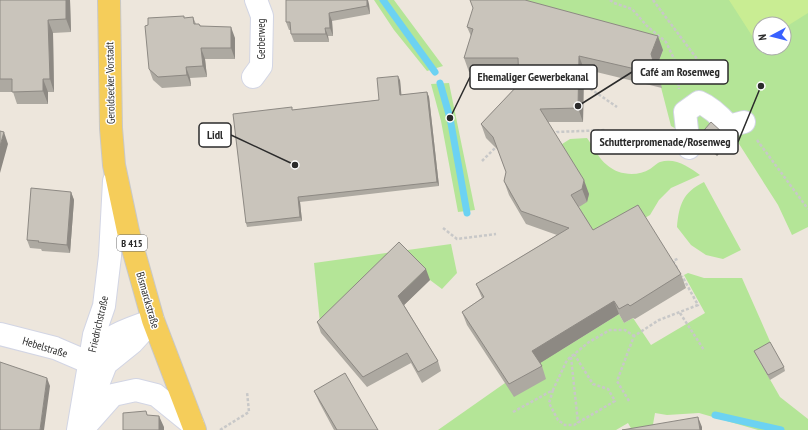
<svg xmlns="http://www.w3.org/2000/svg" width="808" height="430" font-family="'PT Sans Narrow',sans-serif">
  <rect width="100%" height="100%" fill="#ede6dc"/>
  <!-- green -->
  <path fill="#b4e597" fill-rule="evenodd" d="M374 0H394L443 66 427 71 394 30Z
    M500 0H808V227L792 235 778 205 734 136 717 122 699 142 671 126 656 68 663 50ZM760 24H784V48H760Z
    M449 83 475 210 458 212 441 121 431 84Z
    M587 138C593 146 599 159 607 165 618 175 637 177 650 169 653 167 657 163 660 162 675 157 689 167 700 175L671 188 659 200 650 215 586 251 578 212 580 207 559 146 570 139Z
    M704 182 741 250 723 259 706 255 691 245 677 227C679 205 683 192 704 182Z
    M451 244 457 273 442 289 430 280 321 333 314 263Z
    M688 273 704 278H742L772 346 756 355 780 397 808 419V430H758L699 413 667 415 655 413 652 430H632L628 423 616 430H438L505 383 534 359 561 350 619 314 624 323 633 318 651 345 705 313 684 275Z"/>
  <!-- pitch -->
  <path fill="#c9ed93" d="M729 0H808V13L784 28V24H760V44L758 45Z"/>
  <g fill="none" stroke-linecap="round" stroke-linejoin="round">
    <!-- stream -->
    <path stroke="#6cd2f2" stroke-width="7" d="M383 0 435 72
      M440 83 450 118 467 213
      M715 415 781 430"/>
    <defs>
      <path id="minor" d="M253 77 261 66 262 16 256 0
        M689 148 685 112 699 102C711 107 721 117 729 126L744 122
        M0 334 55 348 90 363
        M91 362C105 335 121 332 148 322
        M93 397 106 364 132 343 153 320
        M78 430 94 335 104 306 110 256 114 181
        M82 430 113 395 136 390 156 395 193 425"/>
      <path id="major" d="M109 0 111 128 114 165 128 231 153 320 195 430"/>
    </defs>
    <!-- minor casing -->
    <use href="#minor" stroke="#d2d5e4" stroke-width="24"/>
    <!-- major casing -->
    <use href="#major" stroke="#c8c8c8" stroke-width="24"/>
    <!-- path -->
    <path stroke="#c8c8c8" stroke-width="2.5" stroke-dasharray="3 2" stroke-linecap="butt" d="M610 0 614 3 632 9 647 26 666 42 677 65 679 89
      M653 0 715 83
      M582 83 617 107
      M553 136 557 132 606 130
      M757 140 808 209
      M482 161 495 148
      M443 228 457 239 496 234
      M677 268 673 261 679 258
      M680 313 704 350
      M571 357 578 423
      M553 390 549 403 558 420 565 425H574L615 401 608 389 593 384 574 354
      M629 401 617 381 634 336 659 320 698 305 682 276
      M513 412 553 390 567 360 589 342 610 330H625L634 336
      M220 430 249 412 247 392"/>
    <!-- minor -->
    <use href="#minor" stroke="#fff" stroke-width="22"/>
    <!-- major -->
    <use href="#major" stroke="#f5cd5a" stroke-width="22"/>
  </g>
  <!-- wall -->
  <path fill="#ada9a1" d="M0 0H70L71 32 53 33 54 92H48V104H17L13 92H0Z
    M369 4 370 14 332 21 333 36H328L329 42H294L291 34V30H289L286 22Z
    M193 17 196 24 235 38V59H205L207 77 190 78 191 86 162 88 153 80 149 69 185 18Z
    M467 27 663 50 656 68 662 88 584 69 583 122H548L589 194 587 202 579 207 593 230 681 274 686 288 635 319 633 318 624 323 619 314 540 363 542 366 546 379 514 397 467 325 462 312 482 298 476 284 557 235 526 224 509 195 504 181 506 172 498 150 486 138 481 124 519 84 518 71 469 72 464 58 471 36Z
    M400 80 401 95 427 92 429 97 439 186 300 202 302 221 247 227 246 223 293 110 379 100Z
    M730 134 732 138 717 156 701 143 699 139Z
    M71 192 74 200 70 253 42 251 41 249 30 248 27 240Z
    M430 280 404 305 438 361 441 371 422 383 411 363 367 387 321 333 317 322Z
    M754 351 784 367 785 371 770 380 756 355Z
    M314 391 378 430H334L319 402Z"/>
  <!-- shaded-wall -->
  <path fill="#8d8983" d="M66 0H70L71 32 66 19Z
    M367 0H368L369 4 370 14 367 6Z
    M329 13 332 21 333 36 330 28Z
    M48 20 53 33 54 92 50 79Z
    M231 27 235 38V59L231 48Z
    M325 28 328 36 329 42 326 34Z
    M658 36 663 50 656 68 662 88 651 54Z
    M201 48 205 59 207 77 203 66Z
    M579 56 584 69 583 122 578 108Z
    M186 67 190 78 191 86 187 75Z
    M398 76 400 80 402 100 400 95Z
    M43 79 48 92V104L43 91Z
    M427 92 429 97 439 186 437 182Z
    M4 132 8 144 0 173V146Z
    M730 134 732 138 717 156 715 152Z
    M584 180 589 194 587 202 582 189Z
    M71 192 74 200 70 253 67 245Z
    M298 197 300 202 302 221 300 217Z
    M426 269 430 280 402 307 398 296Z
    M614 301 619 314 537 365 532 351Z
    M47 378 50 386 44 430H40Z
    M159 416 164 427V430H159Z
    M698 417 702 427V430H700Z"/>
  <!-- building -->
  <path fill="#c9c4bb" stroke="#8d8983" d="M0 0H66V19L48 20 50 79H43V91L12 92V79H0Z
    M286 0H367V6L329 13 330 28H325L326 34H291L290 22H286Z
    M470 0H525L658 36 651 54 657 74 579 56 578 108 540 109 584 180 582 189 571 195 593 230 638 205 681 274 630 306 628 304 619 309 614 301 532 351 542 366 509 384 462 312 484 297 476 284 569 228 521 211 504 181 506 172 493 137 481 124 519 84 518 58H464L473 29 467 27 473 8Z
    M184 16V18L193 17 194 24H199L200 26 231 27V48H201L203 66 186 67 187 75 158 77 149 69 145 26 148 25V18Z
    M398 76 400 95 427 92 437 182 298 197 300 217 246 223 233 114 292 107V110L379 100 377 78Z
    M711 122 723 133 730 134 715 152 699 139V136Z
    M0 131 4 132 0 146Z
    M31 188 71 192 67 245 38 242 39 241 27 240Z
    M399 242 426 269 398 296 438 361 418 372 407 353 363 377 317 322Z
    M770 342 784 367 768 375 754 351Z
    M0 362 47 378 40 430H0Z
    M345 373 378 430H337L314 391Z
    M146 411 147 415 159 416V430H123V413Z
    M698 417 700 430H622Z"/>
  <g text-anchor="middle" stroke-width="3" stroke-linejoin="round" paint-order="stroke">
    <!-- shield labels -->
    <rect fill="#fff" stroke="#6b6b6b" stroke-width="1" x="117" y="235" width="30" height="16" rx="3"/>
    <g font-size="10" font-weight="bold" fill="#2b2b2b">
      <text x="132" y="247">B 415</text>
    </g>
    <!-- street labels -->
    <g font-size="11" fill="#2b2b2b" stroke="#fff">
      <text transform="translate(261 39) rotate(-90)" y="4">Gerberweg</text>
      <text transform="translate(110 83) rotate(-91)" y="4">Geroldsecker Vorstadt</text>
      <text transform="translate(148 300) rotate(74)" y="4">Bismarckstraße</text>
      <text transform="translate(98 324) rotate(-77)" y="4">Friedrichstraße</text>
      <text transform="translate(45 347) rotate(17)" y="4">Hebelstraße</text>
    </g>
  </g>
  <!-- callouts -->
  <path fill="none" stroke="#2b2b2b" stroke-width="1.5" d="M578 106L632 72M450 118L470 77M295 165L231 135M761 86L738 142"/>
  <g fill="#2b2b2b" stroke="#fff" stroke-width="1.5">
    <circle cx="578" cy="106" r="4"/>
    <circle cx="450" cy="118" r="4"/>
    <circle cx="295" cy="165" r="4"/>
    <circle cx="761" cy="86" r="4"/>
  </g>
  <g fill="#fff" stroke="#2b2b2b" stroke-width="1.5">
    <rect x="632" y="60" width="96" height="24" rx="4"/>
    <rect x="470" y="65" width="127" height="24" rx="4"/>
    <rect x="199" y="123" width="32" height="24" rx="4"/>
    <rect x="591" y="130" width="147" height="24" rx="4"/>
  </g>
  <g font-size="12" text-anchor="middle" font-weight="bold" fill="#2b2b2b">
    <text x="680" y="76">Café am Rosenweg</text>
    <text x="533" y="81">Ehemaliger Gewerbekanal</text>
    <text x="215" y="139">Lidl</text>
    <text x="665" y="146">Schutterpromenade/Rosenweg</text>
  </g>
  <!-- north arrow -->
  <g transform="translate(772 36) rotate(263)"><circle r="19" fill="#ffffff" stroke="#aaaaaa"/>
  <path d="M0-3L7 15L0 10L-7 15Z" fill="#3861ff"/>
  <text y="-6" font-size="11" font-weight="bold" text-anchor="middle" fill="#2b2b2b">N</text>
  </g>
</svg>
